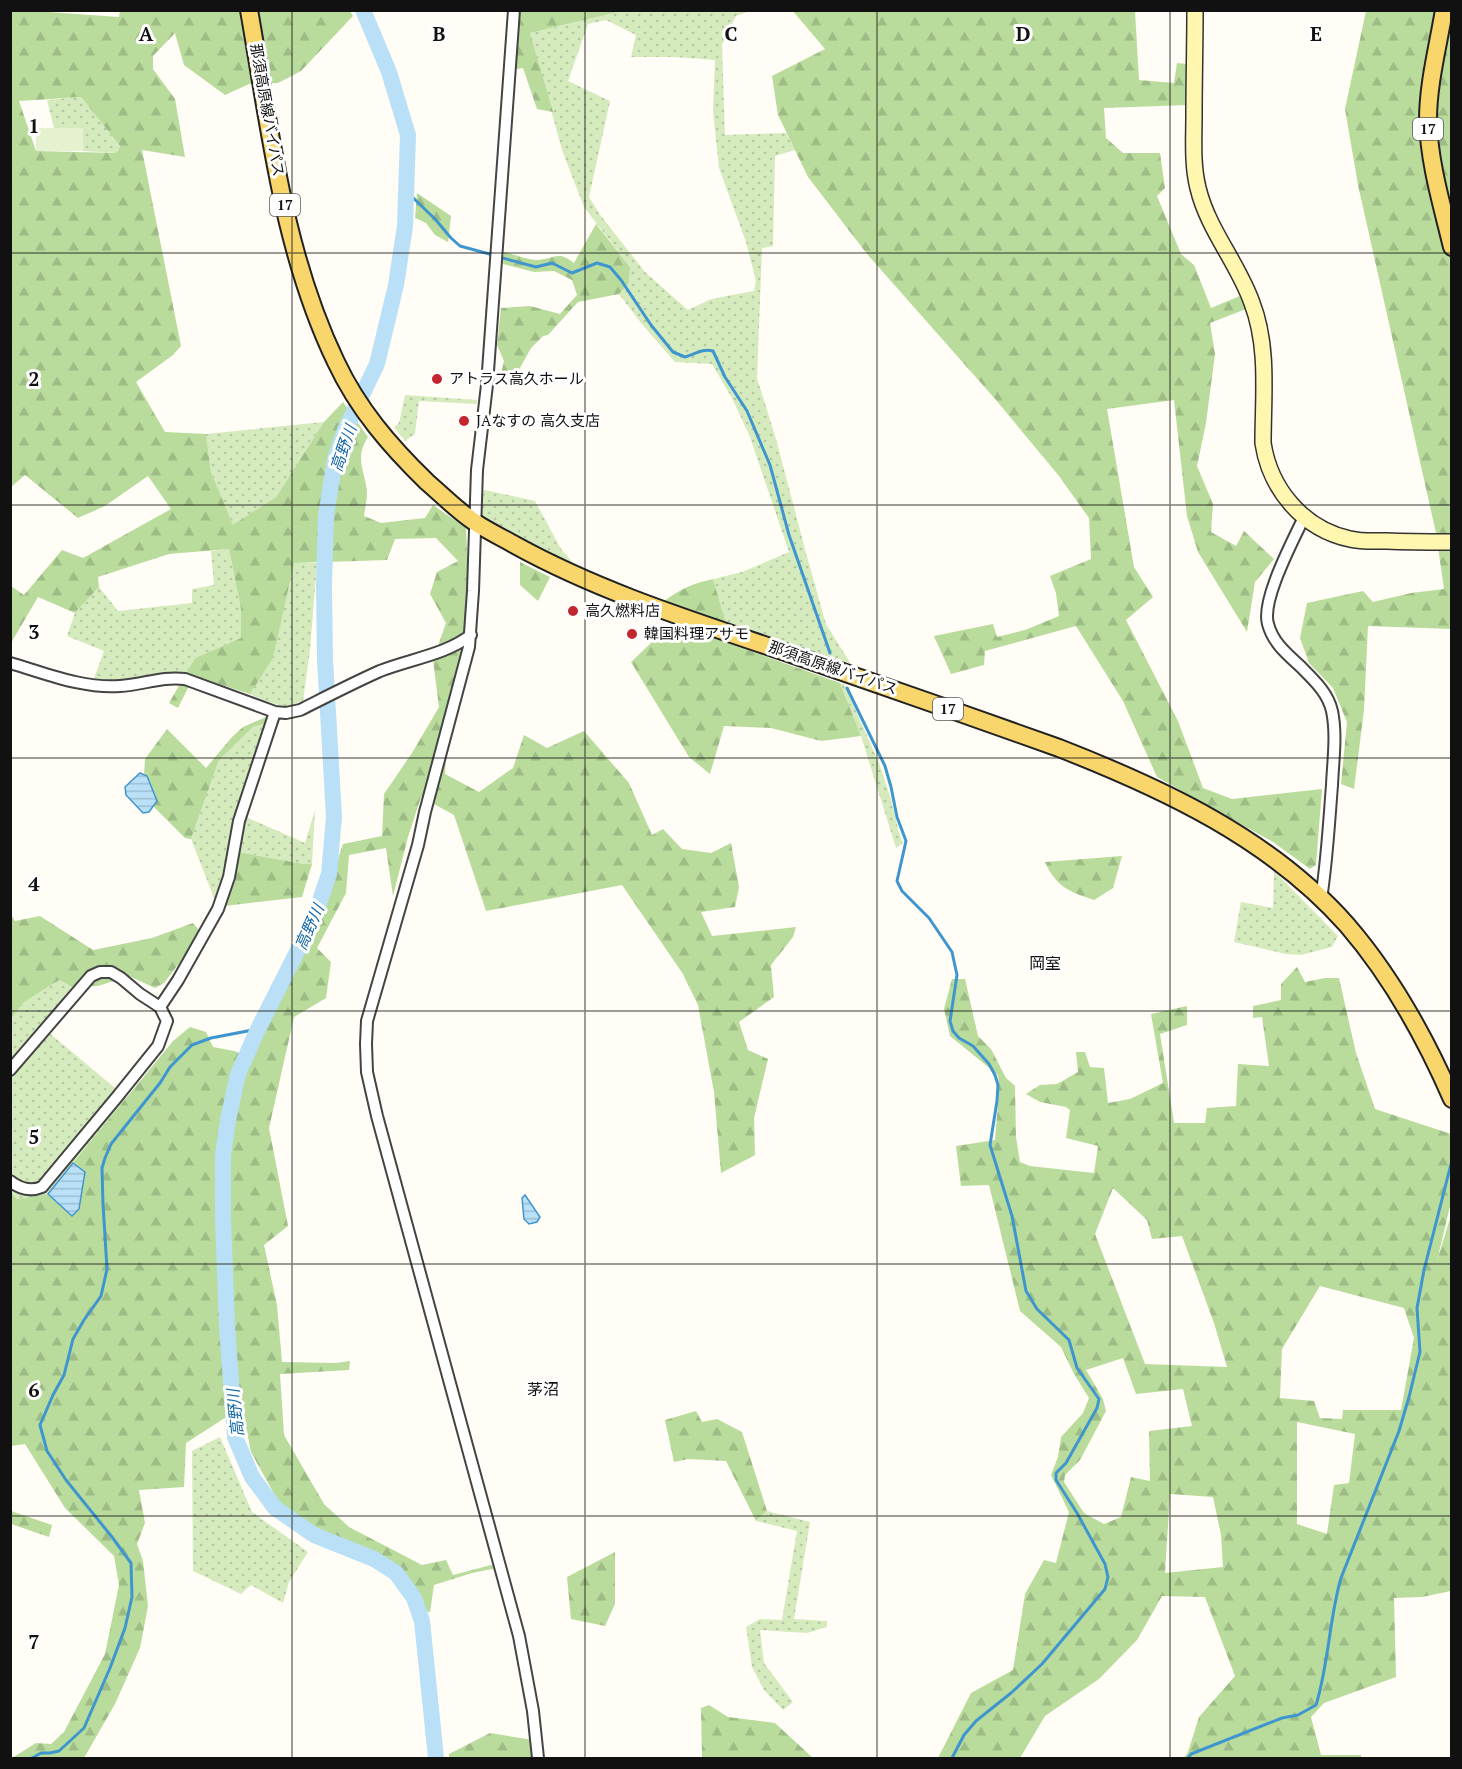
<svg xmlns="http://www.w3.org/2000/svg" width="1462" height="1769" font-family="'PT Serif','Noto Sans JP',serif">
  <defs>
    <pattern id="grass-dots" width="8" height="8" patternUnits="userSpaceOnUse" patternTransform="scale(1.5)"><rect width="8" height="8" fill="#d5ebbd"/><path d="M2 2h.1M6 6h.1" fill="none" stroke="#b6c8a1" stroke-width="1.8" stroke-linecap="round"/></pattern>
    <pattern id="forest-firs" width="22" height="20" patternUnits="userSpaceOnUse" patternTransform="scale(1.5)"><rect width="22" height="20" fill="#b9dc9c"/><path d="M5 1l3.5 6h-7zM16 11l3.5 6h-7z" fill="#9ebc85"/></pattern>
    <pattern id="water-rules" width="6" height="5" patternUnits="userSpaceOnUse" patternTransform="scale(1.5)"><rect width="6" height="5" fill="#b9e0f7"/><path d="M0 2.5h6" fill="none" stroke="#9ebfd3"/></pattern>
  </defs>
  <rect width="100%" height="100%" fill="#fffdf5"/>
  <!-- grass -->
  <path fill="url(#grass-dots)" fill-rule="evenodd" d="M622 11H750L736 16 722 45 725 135 786 133 795 150 775 156 773 246 762 248 757 378 776 439 806 553 826 624 854 669 726 623 713 579 742 572 789 552 750 437 733 400 712 364 675 362 641 323 619 294 629 283 630 267 584 207 562 150 530 33ZM606 20 636 35 631 57H675L715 60 713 111 719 168 746 242 756 281 754 291 711 299 688 310 645 272 601 216 589 197 610 101 568 81 588 24Z
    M81 97 120 146 117 153 83 151V128H54L47 100Z
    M405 395 477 400V404L419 401 415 434 405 441 394 427 399 423Z
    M324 422 276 497 233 526 211 472 206 434Z
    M480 489 535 501 561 549 573 563C540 550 510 533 480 514Z
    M229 549 241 609V638L195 658 186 674 175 672 120 683 93 681 104 651 67 636 75 613 99 587 118 611 192 603V589L214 585 211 551Z
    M293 563H317L310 650 303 701 286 707 262 700 250 694 273 657Z
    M840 683 844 684 879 763 891 799 899 833 903 843 896 848 861 736Z
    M266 723 226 863 219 896 214 898 191 839 219 760 253 727Z
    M315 810 312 864H304L238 852 246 817 305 843Z
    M1274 871 1338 936 1332 947 1301 955 1286 954 1234 942 1241 902 1273 908Z
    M59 980 72 987 41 1026 127 1098 48 1194 17 1199 11 1193V1019L23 1003Z
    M220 1437 252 1512 308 1552 289 1582 283 1603 251 1585 241 1594 193 1571 192 1451Z
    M767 1511 810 1522 794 1619 827 1621V1627L807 1633 760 1630 764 1663 793 1702 783 1710 764 1690 752 1667 746 1627 760 1619 782 1620 797 1531 756 1521Z"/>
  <!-- forest -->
  <path fill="url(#forest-firs)" fill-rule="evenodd" d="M120 10 350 11 353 16 301 71 278 83 249 84 225 95 184 65 175 33 153 56V69L175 99 185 157 142 150 181 346 173 355 136 382 165 432 206 434 211 472 233 525 276 497 324 422 343 402 368 437C354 459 365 470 367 492 367 500 365 509 364 516L381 523 425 518 433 505 466 528 469 601 465 648 449 714 445 774 479 792 513 768 524 735 547 748 584 731 629 783 652 835 663 829 682 849 711 853 731 843 739 887 735 907 701 912 712 936 796 927 793 937 771 965 774 997 739 1022 748 1050 768 1059 754 1118 755 1155 721 1173 714 1092 698 1005 683 974 622 885 486 911 454 815 421 797 408 837 393 896 386 848 349 855 346 893 317 948 331 962 326 998 294 1017 269 1128 288 1226 264 1245 277 1305 282 1362 336 1363 350 1361 349 1370 280 1374 284 1435 324 1504 349 1527 422 1565 446 1560 453 1575 495 1564 497 1568 472 1573 434 1585 430 1612 423 1611 419 1598 407 1579 374 1552 321 1534 278 1501 251 1452 242 1407 186 1443 184 1487 139 1490 145 1523 137 1544 143 1561 148 1606 140 1648 115 1704 84 1758H12L36 1743 51 1744 64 1732 105 1654 119 1585 114 1556 65 1508 25 1444 11 1446V1193L17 1199 48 1194 72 1215 85 1172 73 1163 173 1041 190 1027 206 1032 213 1047 234 1051 252 1058 314 930 343 844 382 836 384 794 412 753 439 707 433 660 446 623 430 594 437 572 458 561 436 538 395 539 387 560 294 563 273 658 250 694 194 676 178 708 169 703 195 658 241 638V609L229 549 169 554 98 577 99 587 75 613 38 597 11 643V586L24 595 62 550 83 558 171 509 148 476 105 506 78 518 25 475 11 487V11H34L119 17ZM81 97 120 146 117 153 36 151 19 101Z
    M792 10 1135 11 1139 80 1174 83 1177 63 1187 64V105L1104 108 1106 138 1123 153H1160L1165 188 1157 196 1181 254 1194 265 1211 308 1240 296 1246 309 1210 323 1215 354 1206 423 1197 466 1213 504 1211 532 1236 546 1244 531 1274 559 1255 582 1247 632 1198 552 1187 516 1174 400 1107 409 1134 567 1153 597 1126 620 1178 721 1203 788 1232 799 1322 789 1316 865 1310 869 1273 842 1157 777 1123 701 1076 626 985 651 984 665 951 674 934 636 993 624 997 637 1025 630 1059 616 1056 593 1050 576 1091 559 1089 518 1059 476 996 400 867 254 808 177 778 115 772 76 825 49Z
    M518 11H622L530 33 553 112 537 109 523 68 513 70Z
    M1366 11H1451V629L1368 626 1364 710 1354 789 1341 784 1347 722 1333 688 1309 663 1300 638 1307 603 1363 591 1373 602 1411 593 1444 589 1436 533 1358 185 1345 109Z
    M417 193 451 216 448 242 435 235 426 223 415 218Z
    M596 224 630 267 629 283 619 294 578 302 548 335 543 336 531 348 515 377 501 374 504 361 497 345 501 308 530 306 560 314 577 295 572 280 554 271 534 272 503 264 504 252C514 254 527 260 538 260 554 259 558 250 574 263Z
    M520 562 550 577 538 601 520 585Z
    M713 579 726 623 663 602C678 590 694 583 713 579Z
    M672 623 840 683 861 736 821 741 771 728 724 726 710 774 689 757 631 662Z
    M266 717V723L253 727 219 760 191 839 185 838 153 806 157 800 147 776 144 775 145 759 167 729 206 768 232 737 243 727Z
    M238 852 304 864H312L302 897 224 906Z
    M1122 856 1113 888 1094 900C1070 892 1056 887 1045 862Z
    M10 913 15 921 40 916 93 950 152 938 193 923 199 930 187 953 164 983 155 988 129 976 98 986 72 987 59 980 23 1003 11 1019Z
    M1297 967 1305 982 1325 978H1339L1356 1053 1375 1109 1451 1134V1202L1437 1261 1451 1215V1591L1422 1597 1394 1598 1396 1677 1324 1703 1311 1717 1321 1755H1361V1758H1184L1188 1752 1199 1717 1235 1676 1205 1597 1162 1596 1137 1640 1099 1679 1045 1716 1020 1758H938L971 1693 1013 1670 1025 1594 1044 1560 1056 1563 1069 1512 1051 1475 1058 1457 1061 1437 1083 1413 1089 1398 1074 1374 1061 1347 1020 1311 989 1185 961 1186 956 1146 995 1140 999 1092 998 1075 950 1036 944 1009 952 979H965L978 1036 991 1049 1006 1078 1015 1086 1016 1137 1020 1162 1030 1166 1094 1173 1098 1146 1066 1138 1070 1110 1066 1107 1040 1102 1026 1094 1040 1085 1057 1084 1078 1072 1076 1052H1085L1090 1067 1104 1068 1108 1103 1130 1099 1163 1083 1151 1014 1187 1006V1025L1160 1034 1174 1123H1205L1207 1108 1236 1106 1238 1064 1269 1066 1262 1017 1253 1018V1006L1281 1000V984ZM1113 1188 1147 1220 1152 1239 1182 1236 1214 1323 1227 1367 1145 1364 1095 1234ZM1320 1286 1404 1308 1414 1338 1401 1410H1343L1342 1419 1320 1418 1314 1401 1280 1398 1282 1349ZM1123 1358 1136 1394 1183 1389 1192 1426 1149 1431 1150 1481 1131 1477 1121 1517 1104 1524 1084 1513 1064 1482 1065 1475 1080 1460 1106 1411 1103 1399 1086 1370ZM1297 1422 1355 1434 1349 1483 1334 1485 1327 1534 1297 1524ZM1170 1494 1213 1497 1221 1535 1223 1567 1165 1573Z
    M696 1411 702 1422 717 1419 742 1432 767 1511 756 1521 726 1461 688 1459 674 1462 665 1420Z
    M11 1511 52 1525 49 1537 11 1524Z
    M615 1552V1604L605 1626 571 1619 567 1577Z
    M709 1705 728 1717 775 1723 813 1758H702L701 1708Z
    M490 1733 539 1741 542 1758H449V1754Z"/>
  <!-- pitch -->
  <path fill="#e6f2cf" d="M36 128H83V151H36Z"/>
  <!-- water -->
  <path fill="url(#water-rules)" stroke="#3f96cf" stroke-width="1.5" d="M140 773 147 776 157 801 149 812 143 813 126 795 125 787Z
    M73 1163 85 1172 79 1209 72 1216 48 1194Z
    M525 1195 540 1217 537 1222 529 1224 524 1219 522 1198Z"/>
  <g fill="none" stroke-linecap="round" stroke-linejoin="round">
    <!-- stream -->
    <path stroke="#3f96cf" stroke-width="3" d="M407 192 435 219 451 238 460 246 493 255
      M499 257 536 267 552 263 572 273 597 263 610 267 621 280 651 325 673 352 685 357C695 354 703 348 713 351L725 377 747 411 770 465 789 535 830 653
      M847 688 885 766 891 787 897 817 906 841 897 881 902 891 929 918 952 952 957 975 950 1021 953 1031 959 1038 973 1046 989 1064 995 1075 998 1085 997 1101 990 1145 1012 1216 1026 1291 1037 1309 1069 1340 1077 1368 1099 1399 1097 1408 1066 1463 1056 1473V1480L1077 1513 1105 1564 1108 1577 1105 1589 1042 1664 1011 1693 976 1721 964 1735 952 1758
      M32 1758 41 1753H50L59 1751 84 1728 110 1668 125 1628 132 1597 131 1563 112 1537 66 1480 47 1451 40 1425 53 1395 64 1375 73 1339 84 1320 101 1296 107 1269 103 1204 102 1168 105 1158 111 1144 160 1083 170 1067 192 1045 211 1038 258 1029
      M1188 1758 1191 1754 1282 1718 1298 1715 1316 1705C1329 1663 1329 1619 1341 1578L1399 1431 1409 1397 1420 1352 1417 1308 1424 1270 1452 1160"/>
    <!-- river -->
    <path stroke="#b9e0f7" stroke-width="16" d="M363 10 389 72 408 135 405 226 396 285 377 364 345 430 335 459 326 516 324 585 325 660 334 817 329 874 314 918 258 1029 238 1074 228 1120 223 1155V1218L227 1327 235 1437 252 1477 275 1508 314 1535 374 1559 396 1573 414 1598 422 1621 436 1758"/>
    <defs>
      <path id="street" d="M514 10 487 385 477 470 473 591 469 647 425 812 418 845 367 1021 366 1044 367 1072 377 1116 519 1636 533 1711 538 1758
        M1304 517C1293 541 1261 600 1268 624 1273 643 1287 654 1301 667 1314 680 1328 693 1332 711 1337 735 1333 761 1332 785 1329 823 1327 861 1321 899
        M10 663C45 673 83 689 120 686 142 685 162 676 185 679L275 712 286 713 300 710C326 697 353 683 380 671 410 659 445 655 471 635
        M160 1007 178 980 218 909 229 877 239 821 275 712
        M10 1070 91 976 100 972H111L121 978 140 994 160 1007 167 1021 158 1046 117 1097 42 1187C30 1192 20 1189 10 1181"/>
      <path id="secondary" d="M1195 10C1195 45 1194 80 1194 115 1194 139 1192 164 1198 188 1208 230 1238 263 1252 303 1269 347 1263 397 1263 443 1270 489 1303 529 1350 539 1362 542 1375 541 1387 541 1408 542 1430 542 1452 542"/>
      <path id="primary" d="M249 10C270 129 283 252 336 362 358 409 390 446 427 482 442 495 457 510 473 521 486 530 501 537 515 545 602 593 697 622 791 654 880 685 970 716 1059 748 1164 789 1271 839 1347 925 1391 976 1425 1037 1452 1099
        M1444 10C1438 46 1428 84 1428 120 1429 163 1442 205 1452 247"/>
    </defs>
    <!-- street casing -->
    <use href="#street" stroke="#444" stroke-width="14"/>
    <!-- secondary casing -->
    <use href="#secondary" stroke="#333" stroke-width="18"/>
    <!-- primary casing -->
    <use href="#primary" stroke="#222" stroke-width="20"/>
    <!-- street -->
    <use href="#street" stroke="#fff" stroke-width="10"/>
    <!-- secondary -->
    <use href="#secondary" stroke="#fff6b0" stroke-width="15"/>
    <!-- primary -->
    <use href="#primary" stroke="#f9d66b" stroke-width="16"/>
  </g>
  <!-- grid -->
  <path fill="none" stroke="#111" stroke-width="1.5" stroke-opacity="0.55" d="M292 10V1758M585 10V1758M877 10V1758M1170 10V1758M10 253H1452M10 505H1452M10 758H1452M10 1011H1452M10 1264H1452M10 1516H1452"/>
  <!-- markers -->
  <g fill="#c4262e" stroke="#fff" stroke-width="2">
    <circle cx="437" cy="379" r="6"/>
    <circle cx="464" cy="421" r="6"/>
    <circle cx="573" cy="611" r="6"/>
    <circle cx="632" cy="634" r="6"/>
  </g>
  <g text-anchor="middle" stroke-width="6" stroke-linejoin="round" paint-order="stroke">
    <!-- shield labels -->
    <g fill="#fff" stroke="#585858" stroke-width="1.5">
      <rect x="1413" y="118" width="30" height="22" rx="4.5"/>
      <rect x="270" y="194" width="30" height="22" rx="4.5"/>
      <rect x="933" y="698" width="30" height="22" rx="4.5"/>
    </g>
    <g font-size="14" font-weight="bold" fill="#111">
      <text x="1428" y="134">17</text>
      <text x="285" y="210">17</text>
      <text x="948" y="714">17</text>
    </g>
    <!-- street labels -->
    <g font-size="15" fill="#111" stroke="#fff">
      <text transform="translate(267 110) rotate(80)" y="5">那須高原線バイパス</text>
      <text transform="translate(833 668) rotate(19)" y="5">那須高原線バイパス</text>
    </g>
    <!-- poi labels -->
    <g font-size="15" fill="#111" stroke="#fff" text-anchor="start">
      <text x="449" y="384">アトラス高久ホール</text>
      <text x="476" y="426">JAなすの 高久支店</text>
      <text x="585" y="616">高久燃料店</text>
      <text x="644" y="639">韓国料理アサモ</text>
    </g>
    <!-- water labels -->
    <g font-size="16" font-style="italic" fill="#1768a6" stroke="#fff">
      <text transform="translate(343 448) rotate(-71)" y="6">高野川</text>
      <text transform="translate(309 927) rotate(-66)" y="6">高野川</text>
      <text transform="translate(235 1413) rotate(-96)" y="6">高野川</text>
    </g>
    <!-- neighbourhood labels -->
    <g font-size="16" fill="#111" stroke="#fff">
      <text x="1045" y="969">岡室</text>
      <text x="543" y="1395">茅沼</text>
    </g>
  </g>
  <g font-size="20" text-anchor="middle" font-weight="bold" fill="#111" stroke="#fff" stroke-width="6" stroke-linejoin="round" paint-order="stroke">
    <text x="146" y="41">A</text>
    <text x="439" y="41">B</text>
    <text x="731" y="41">C</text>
    <text x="1023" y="41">D</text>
    <text x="1316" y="41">E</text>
    <text x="34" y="133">1</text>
    <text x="34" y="386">2</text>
    <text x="34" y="639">3</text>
    <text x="34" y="891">4</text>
    <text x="34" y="1144">5</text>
    <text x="34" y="1397">6</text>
    <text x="34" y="1649">7</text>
  </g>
  <!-- border -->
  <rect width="1462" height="1769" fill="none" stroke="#111111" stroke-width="24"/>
</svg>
